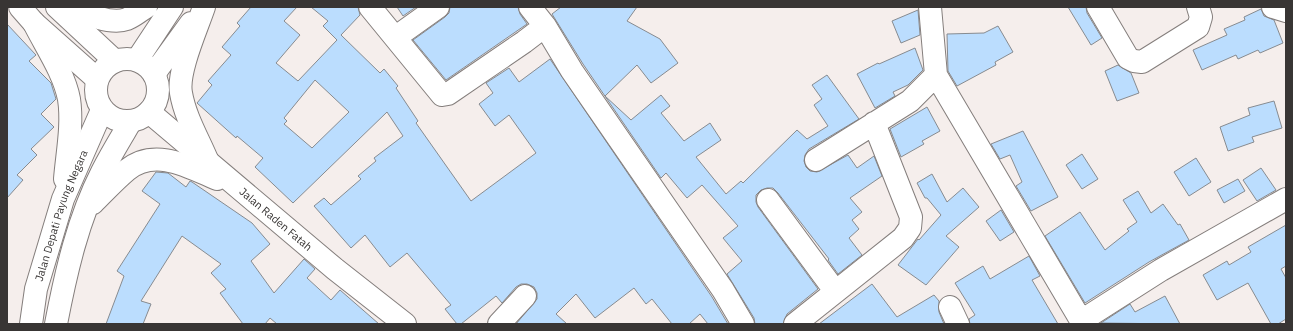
<svg xmlns="http://www.w3.org/2000/svg" width="1293" height="331" font-family="'IBM Plex Sans',sans-serif">
  <rect width="100%" height="100%" fill="#f5eeec"/>
  <!-- building -->
  <path fill="#bbddfe" stroke="#878b90" fill-rule="evenodd" d="M251 7H297L284 21 300 35 276 63 298 81 337 40 323 26 328 21 311 7H358L360 15 341 35 380 73 384 69 398 86 396 88 418 121 416 123 471 201 536 153 509 115 495 126 479 104 493 93 486 83 509 68 519 82 550 59 712 297 728 324H708L700 314 689 324H672L652 299 646 304 634 288 595 318 576 294 556 314 567 324H516L537 299V293L534 287 527 284H521L516 287 502 303 496 296 461 324H457L445 309 451 305 407 253 390 267 365 235 351 248 314 206 324 198 331 205 361 179 358 176 376 161 374 158 403 136 387 112 293 203 255 167 263 158 237 136 236 138 197 103 212 85 208 81 231 55 222 47 240 26 237 23ZM315 80 349 112 312 148 284 124 287 121 284 118Z
    M397 7H416L403 16Z
    M450 7H518L520 14 527 24 446 80 413 40 445 17 449 13Z
    M561 7H637L627 21 660 39 678 63 651 83 637 65 605 96 631 120 661 95 670 106 661 113 684 141 710 123 721 140 696 157 726 194 741 181 743 183 797 130 807 139 828 126 814 105 822 99 812 85 827 75 859 119 809 149 805 155 804 161 806 167 810 171 817 172 848 155 857 168 874 156 882 176 850 198 862 212 852 220 859 229 849 238 862 255 838 274 828 260 829 259 778 193 773 188H767L761 190 756 195V202L758 207 818 289 787 314 783 324H755L754 318 727 274 742 261 723 238 738 226 702 185 687 198 666 173 661 178 583 64 552 14Z
    M1068 7H1086L1087 13 1102 38 1091 45Z
    M1261 9 1264 16 1274 20 1283 43 1260 53 1258 50 1238 59 1236 55 1202 70 1193 50 1227 35 1224 29 1245 20 1244 17Z
    M918 10 920 35 901 43 892 21Z
    M7 24 36 55 29 61 51 83 56 99 41 114 54 127 31 149 37 155 17 175 23 180 7 198Z
    M998 26 1013 52 995 62 996 65 957 86 948 71 947 34 984 33Z
    M915 48 923 70 908 85 893 92 895 96 875 108 857 74 878 63 879 64Z
    M1118 65 1131 73 1139 93 1117 101 1105 71Z
    M1274 101 1282 128 1252 137 1254 142 1228 151 1220 127 1250 115 1248 108Z
    M927 107 940 131 922 141 924 144 901 157 890 129Z
    M1023 131 1058 197 1031 211 1016 186 1022 182 1010 155 1000 159 991 144Z
    M1082 154 1098 179 1082 189 1066 165Z
    M1196 158 1211 182 1189 196 1174 172Z
    M1261 168 1276 190 1257 201 1243 180Z
    M156 172 168 173 186 187 190 181 192 182 252 223 270 244 251 261 274 293 304 259 315 269 307 278 331 300 340 290 379 324H277L270 318 265 324H243L220 293 226 289 211 273 221 264 182 236 141 301 151 304 143 324H106L124 276 117 271 160 204 142 191Z
    M932 174 947 202 963 188 979 207 946 236 959 247 926 285 898 265 918 239 919 240 941 215 927 198H925L917 183Z
    M1238 179 1245 191 1224 203 1217 190Z
    M1138 191 1151 213 1163 204 1178 225 1180 224 1189 240 1149 262 1085 303 1045 236 1080 212 1105 250 1129 231 1127 229 1137 222 1123 200Z
    M1001 210 1014 232 1000 241 986 221Z
    M1286 225V266L1281 269 1286 278V319L1278 324H1271L1248 283 1217 300 1203 275 1227 261 1229 265 1251 252 1248 247Z
    M1029 256 1040 276 1032 280 1058 324H970L969 319 975 315 955 283 983 266 990 279Z
    M872 284 897 317 934 295 939 301V312L944 324H819Z
    M1165 296 1180 324 1101 323 1130 304 1135 312Z"/>
  <g fill="none" stroke-linecap="round" stroke-linejoin="round">
    <defs>
      <path id="minor" d="M370 7 442 95 448 94 524 42 545 26 572 71 723 290 743 324
        M530 7 545 26
        M930 7 936 75 1083 324
        M1098 7 1128 58 1134 61 1142 62 1198 27 1201 17 1198 7
        M1273 7 1286 11
        M396 37 438 7
        M816 160 910 101 936 75
        M768 200 835 291
        M950 307 958 324
        M1081 321 1161 270 1286 199
        M499 324 525 296
        M795 324 903 238 910 228 911 217 874 123"/>
      <path id="major" d="M71 7C86 14 111 25 127 19 134 16 140 11 146 7
        M204 7C197 28 177 72 181 93 185 117 199 140 208 162
        M137 60 172 7
        M154 74 191 23"/>
      <g id="highway">
        <path d="M20 7 34 23 97 79"/>
        <path d="M57 7 115 61"/>
        <path d="M34 23C46 47 64 73 69 99 73 125 67 154 65 179"/>
        <circle cx="127" cy="90" r="31"/>
        <path id="s1" d="M149 112 335 269 405 324"/>
        <path d="M93 203C104 192 115 180 127 170 155 147 189 167 217 179"/>
        <path id="s2" d="M31 324 36 289 63 199 102 110"/>
        <path d="M56 324C66 272 78 219 102 172 111 154 121 138 131 121"/>
      </g>
    </defs>
    <!-- minor casing -->
    <use href="#minor" stroke="#847e7c" stroke-width="24"/>
    <!-- major casing -->
    <use href="#major" stroke="#847e7c" stroke-width="24"/>
    <!-- highway casing -->
    <use href="#highway" stroke="#847e7c" stroke-width="24"/>
    <!-- minor -->
    <use href="#minor" stroke="#fff" stroke-width="22"/>
    <!-- major -->
    <use href="#major" stroke="#fff" stroke-width="22"/>
    <!-- highway -->
    <use href="#highway" stroke="#fff" stroke-width="22"/>
  </g>
  <g text-anchor="middle" stroke-width="4" stroke-linejoin="round" paint-order="stroke">
    <!-- street labels -->
    <g font-size="11" fill="#383534" stroke="#fff">
      <text dy="4" stroke="none"><textPath href="#s2" startOffset="113">Jalan Depati Payung Negara</textPath></text>
      <text dy="4" stroke="none"><textPath href="#s1" startOffset="166">Jalan Raden Fatah</textPath></text>
    </g>
  </g>
  <!-- border -->
  <rect width="1293" height="331" fill="none" stroke="#383534" stroke-width="16"/>
</svg>
